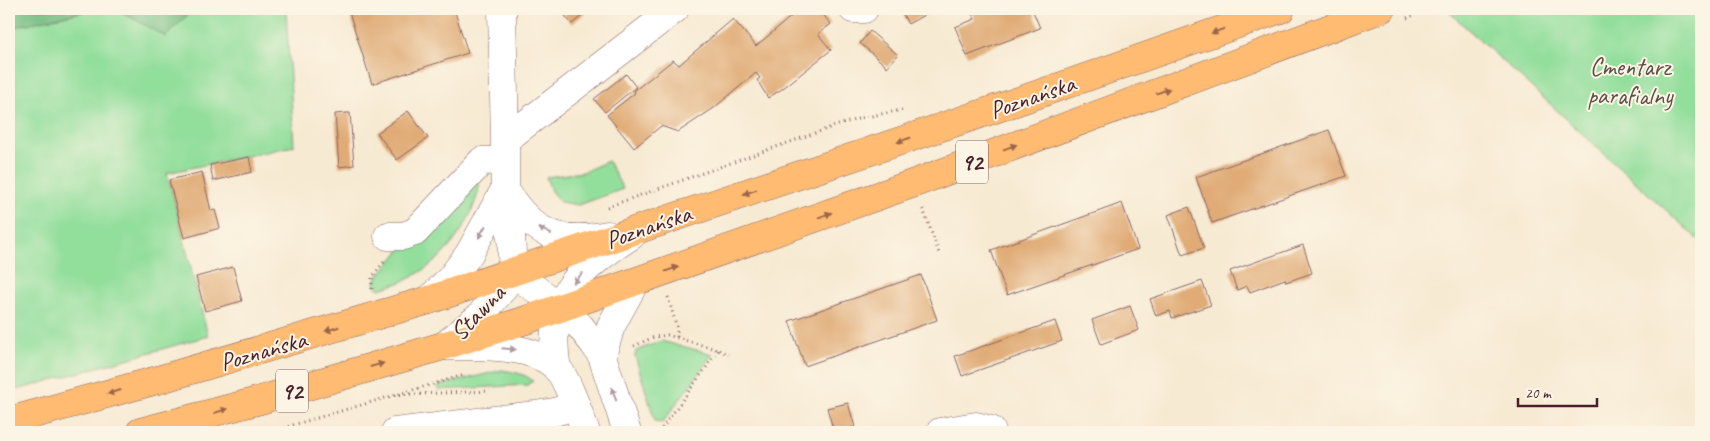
<svg xmlns="http://www.w3.org/2000/svg" width="1710" height="441" font-family="Caveat,sans-serif">
  <rect width="100%" height="100%" fill="#fcf5e5"/>
  <filter id="ink" filterUnits="userSpaceOnUse"><feTurbulence type="fractalNoise" baseFrequency=".02" numOctaves="2"/><feDisplacementMap in="SourceGraphic" scale="10" xChannelSelector="R" yChannelSelector="G"/><feConvolveMatrix kernelMatrix="1 2 1 2 8 2 1 2 1" color-interpolation-filters="sRGB"/></filter>
  <filter id="wash" filterUnits="userSpaceOnUse"><feTurbulence type="fractalNoise" baseFrequency=".0096" numOctaves="4" result="noise"/><feDisplacementMap in="SourceGraphic" scale="20" xChannelSelector="R" yChannelSelector="G"/><feGaussianBlur stdDeviation="1.12" result="paint"/><feColorMatrix in="noise" values="0 0 0 0 0 0 0 0 0 0 0 0 0 0 0 0 0 1.4 0 .05"/><feComposite in="paint" operator="in"/></filter>
  <g filter="url(#wash)">
    <rect width="100%" height="100%" fill="#f7ead3"/>
    <!-- green -->
    <path fill="#92de9b" stroke="#6e7e63" d="M95 9H116L166 37 193 9H286L294 146 167 173 208 336 17 390 9 374V28Z
      M1456 9H1701V242L1448 11Z
      M608 161 623 189 579 205 560 202 551 191 546 177 583 172Z
      M480 170C479 178 480 186 478 193 467 231 442 263 406 280 398 284 388 286 380 289L376 287 375 282 377 277 406 243Z
      M661 341 713 354 663 422 655 421 635 356 636 351Z
      M502 370C513 372 524 373 533 381L527 385 438 390V386Z
      M559 425 562 432H488Z"/>
    <!-- forest -->
    <path fill="#75bd83" stroke="#606e57" d="M9 9H95L9 28Z
      M116 9H193L166 37Z"/>
    <g id="blocks">
      <!-- building -->
      <path fill="#e0ab76" d="M348 9H454L468 53 372 84Z
        M559 9H598L593 12 590 9 572 24Z
        M800 9H818L831 24 818 34 831 50 782 89 768 98 757 80 760 78 756 73 714 108 678 132 661 126 634 148 607 115 635 93 634 91 673 60 679 65 733 19 756 46Z
        M900 9H935L908 24Z
        M969 9H987L989 13 999 9H1032L1040 28 967 56 955 27 975 19Z
        M870 31 898 55 887 67 860 43Z
        M626 74 636 87 605 112 594 99Z
        M408 111 428 138 397 160 377 133Z
        M347 113H350L354 165 339 167 335 114Z
        M1329 130 1346 176 1212 223 1196 177Z
        M249 157 252 172 213 181 210 165Z
        M202 172 211 211 215 210 220 228 184 238 169 180Z
        M1122 203 1138 249 1007 295 991 250Z
        M1189 207 1204 248 1182 255 1168 215Z
        M1303 245 1312 273 1286 282 1285 279 1250 292 1247 286 1237 290 1230 271Z
        M233 267 242 301 205 311 196 277Z
        M921 275 937 320 805 366 789 321Z
        M1202 281 1211 305 1172 318 1170 311 1156 316 1150 299Z
        M1130 306 1139 330 1101 344 1092 320Z
        M1055 321 1062 341 962 376 955 356Z
        M848 403 855 427 834 432 827 408Z"/>
    </g>
  </g>
  <g filter="url(#ink)">
    <use href="#blocks" fill-opacity="0" stroke="#876666" stroke-width="1"/>
    <g fill="none" stroke-linecap="round" stroke-linejoin="round">
      <defs>
        <path id="minor" d="M853 9H864
          M505 140 675 9
          M507 193C534 235 559 244 608 235
          M388 236H403L415 232 482 161 505 160
          M513 273 551 300 580 326 594 344 602 356 627 432
          M429 300 451 278 469 254 505 189
          M444 346 479 317 501 291 513 273 511 235 505 189V140L502 9
          M447 346C479 346 534 343 558 369 568 381 580 417 586 432
          M602 356 611 326 635 282
          M557 369C544 298 578 270 632 235
          M395 432 535 415 555 412 576 405
          M940 432 976 426 991 430 992 432"/>
        <path id="major" d="M9 421 161 379 429 300 1010 104 1281 9
          M140 432 257 401 443 346 523 321 912 184 1381 9"/>
      </defs>
      <!-- minor casing -->
      <use href="#minor" stroke="#876666" stroke-width="29"/>
      <!-- major casing -->
      <use href="#major" stroke="#876666" stroke-width="29"/>
      <!-- path -->
      <path stroke="#876666" stroke-width="3" stroke-dasharray="1 4" stroke-linecap="butt" d="M1407 18 1429 9
        M607 207 835 126 861 118 902 110
        M923 209 940 256
        M372 289V277L384 262
        M668 297 677 328V337
        M634 346 654 337 667 335 719 350 659 432
        M719 350 728 355
        M395 395 490 391
        M269 432 464 375"/>
      <!-- minor -->
      <use href="#minor" stroke="#fff" stroke-width="28"/>
      <!-- major -->
      <use href="#major" stroke="#febb71" stroke-width="28"/>
    </g>
    <!-- one-way arrows -->
    <defs><path id="oneway-solid" d="M-6-.8H1V-3.2L6.5 0L1 3.2V.8H-6Z" transform="scale(1.25)"/></defs>
    <g fill="#9b654a">
      <use href="#oneway-solid" transform="translate(1218 31) rotate(160)"/>
      <use href="#oneway-solid" transform="translate(1163 91) rotate(-20)"/>
      <use href="#oneway-solid" transform="translate(904 140) rotate(161)"/>
      <use href="#oneway-solid" transform="translate(1010 147) rotate(-20)"/>
      <use href="#oneway-solid" transform="translate(750 192) rotate(161)"/>
      <use href="#oneway-solid" transform="translate(825 215) rotate(-20)"/>
      <use href="#oneway-solid" transform="translate(672 269) rotate(-20)"/>
      <use href="#oneway-solid" transform="translate(332 329) rotate(163)"/>
      <use href="#oneway-solid" transform="translate(377 365) rotate(-16)"/>
      <use href="#oneway-solid" transform="translate(114 392) rotate(165)"/>
      <use href="#oneway-solid" transform="translate(221 411) rotate(-16)"/>
    </g>
    <g fill="#ae9aa0">
      <use href="#oneway-solid" transform="translate(545 231) rotate(-153)"/>
      <use href="#oneway-solid" transform="translate(482 232) rotate(120)"/>
      <use href="#oneway-solid" transform="translate(578 278) rotate(132)"/>
      <use href="#oneway-solid" transform="translate(509 349) rotate(5)"/>
      <use href="#oneway-solid" transform="translate(614 394) rotate(-108)"/>
    </g>
  </g>
  <g text-anchor="middle" stroke-width="4" stroke-linejoin="round" paint-order="stroke">
    <!-- shield labels -->
    <g fill="#fcf5e5" stroke="#7f5f63" stroke-width="1">
      <rect x="956" y="140.5" width="32" height="43" rx="4"/>
      <rect x="276" y="369.5" width="32" height="43" rx="4"/>
    </g>
    <g font-size="24" font-weight="bold" fill="#4a1f2b">
      <text x="972" y="170">92</text>
      <text x="292" y="399">92</text>
    </g>
    <!-- park labels -->
    <g font-size="25" fill="#5c4f47" stroke="#fcf5e5">
      <text x="1630" y="75">Cmentarz<tspan x="1630" dy="29">parafialny</tspan></text>
    </g>
    <!-- street labels -->
    <g font-size="25" fill="#4a1f2b" stroke="#fcf5e5">
      <text transform="translate(1032 96) rotate(-19)" y="9">Poznańska</text>
      <text transform="translate(648 226) rotate(-19)" y="9">Poznańska</text>
      <text transform="translate(477 312) rotate(-46)" y="9">Stawna</text>
      <text transform="translate(263 350) rotate(-16)" y="9">Poznańska</text>
    </g>
  </g>
  <!-- margin -->
  <rect width="1710" height="441" fill="none" stroke="#fcf5e5" stroke-width="30"/>
  <!-- scale -->
  <path d="M1518 398v8h79v-8" fill="none" stroke="#4a1f2b" stroke-width="2.5"/>
  <text x="1525" y="398" font-size="15" fill="#4a1f2b" stroke="#fcf5e5" stroke-width="4" paint-order="stroke">20 m</text>
</svg>
